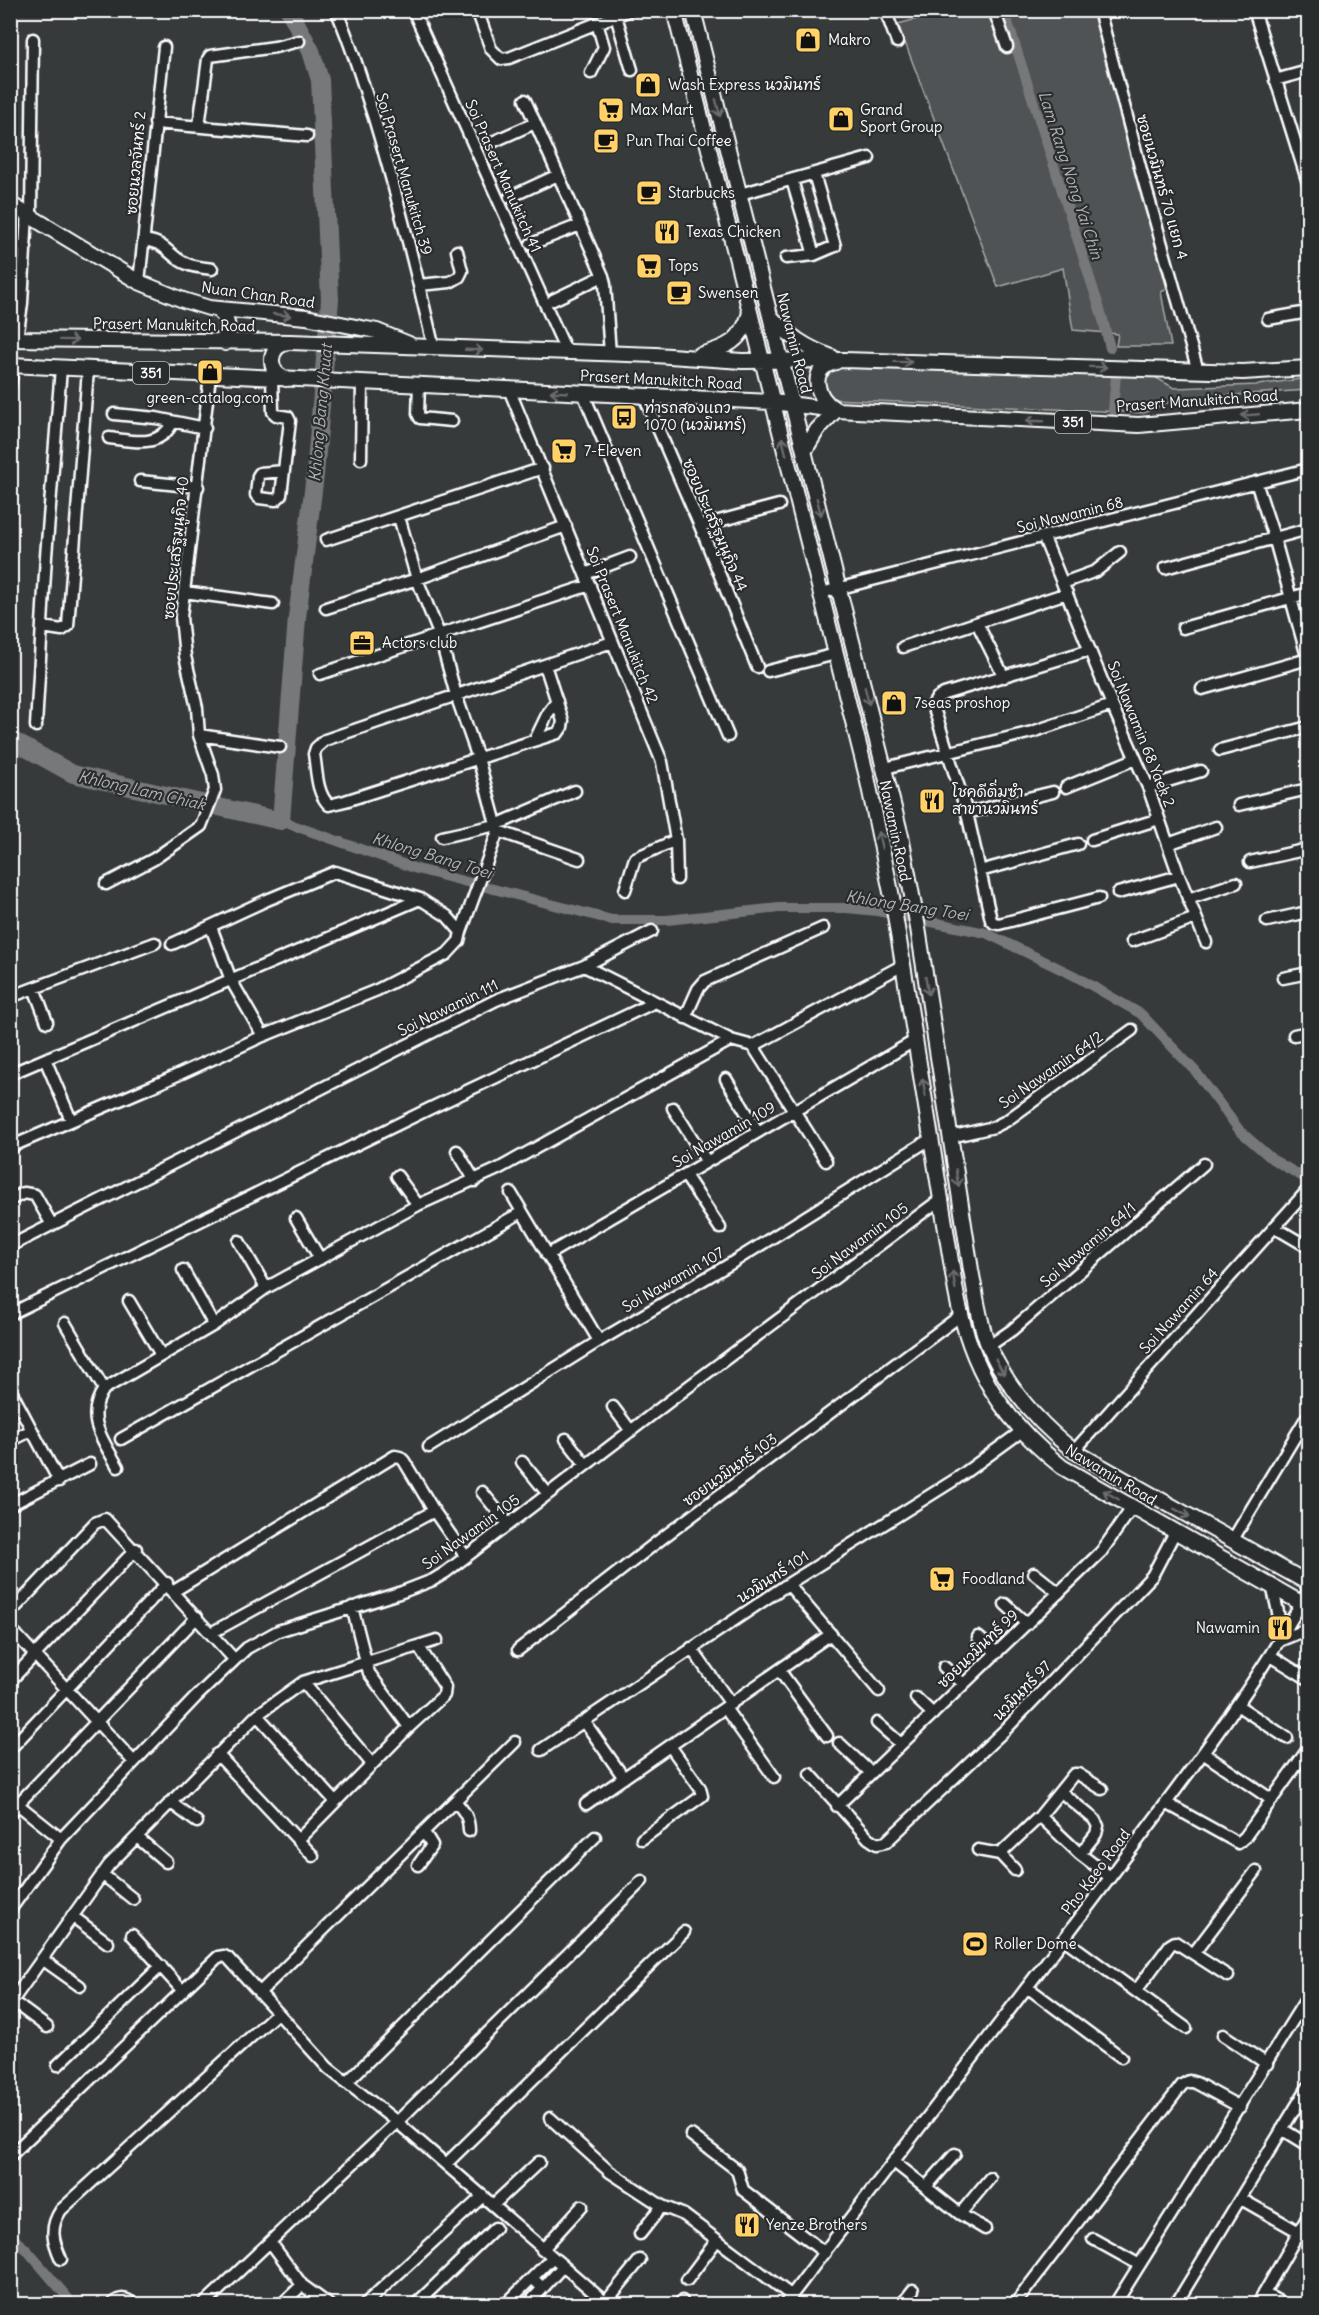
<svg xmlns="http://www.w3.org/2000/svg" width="1319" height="2315" font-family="Delius,'Playpen Sans Thai',sans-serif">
  <rect width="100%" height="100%" fill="#373a3b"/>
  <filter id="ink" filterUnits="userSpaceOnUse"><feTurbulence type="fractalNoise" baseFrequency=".0167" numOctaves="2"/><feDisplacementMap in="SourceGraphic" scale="12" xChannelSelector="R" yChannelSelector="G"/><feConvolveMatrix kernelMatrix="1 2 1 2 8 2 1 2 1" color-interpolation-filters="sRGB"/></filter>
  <g filter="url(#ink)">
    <!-- green -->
    <path fill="#505354" stroke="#a8a9aa" stroke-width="1.5" d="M947 11H1093L1167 289 1161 292 1171 346H1116L1118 334 1073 330 1063 268 998 287 898 24Z
      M833 366 1146 372 1174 388 1258 385 1308 378V390L1176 399 1144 413 832 399 823 389 825 371Z"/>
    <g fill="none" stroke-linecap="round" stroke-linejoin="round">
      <!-- canal -->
      <path stroke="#767879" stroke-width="10" d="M1004 10 1102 316 1110 348
        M1113 410 1116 374
        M281 821 417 869 612 920H667L779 908H846L877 911 986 933 1075 976 1141 1014 1196 1072 1240 1131 1272 1159 1308 1180
        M10 2236 26 2249 73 2304"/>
      <!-- river -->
      <path stroke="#767879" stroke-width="18" d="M10 739 73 774 281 821 297 618 315 475 330 300 320 80 311 51 289 10"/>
      <defs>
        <path id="minor" d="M336 10C352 45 362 82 374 118 397 194 416 271 434 349
          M413 10 567 353
          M477 10 491 49 501 59 509 58 630 10
          M891 10 887 15 897 42
          M994 10 1007 47
          M1099 10 1143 178 1198 371
          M1254 10 1308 183
          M616 16 632 70
          M591 73 604 47 597 23
          M1275 80 1308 71
          M525 100 603 276 605 284 610 354
          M155 123 307 136
          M199 126 208 59 210 56 275 47 299 41
          M488 144 535 123
          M792 180 814 255
          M740 194 869 158
          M510 197 558 175
          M31 217 33 39
          M144 240C164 243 164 249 178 259 188 267 200 267 212 269
          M531 244 580 225
          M10 246 26 247
          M786 258 814 255 835 246 814 174
          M139 282 164 47
          M419 285 450 282 459 277 462 271 457 251
          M553 300 603 276
          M1268 319 1308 312
          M17 339 22 303 27 214
          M272 378 273 412 276 415 288 417 290 421 281 495 276 500 259 498 256 495 258 476 260 473 284 471
          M419 384 418 414 420 418 452 421
          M10 386 13 365
          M509 389 662 762 676 840 677 879
          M583 393 728 736
          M644 396 700 526 757 667
          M114 414 156 418 205 428
          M109 438C134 441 159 449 173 422
          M361 459 362 381
          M140 481 198 487
          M1256 482 1274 537 1308 660
          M399 517 417 579 439 634 456 695 478 758 498 831 461 932
          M700 526 779 505
          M1044 538 1112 705 1148 787 1179 876 1206 942
          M326 540 543 468
          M1165 568 1308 529
          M585 574 630 557
          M1063 583 1096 571 1120 552
          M184 592 273 604
          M821 593 1308 469
          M326 608 417 579 566 526
          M977 623 1004 677
          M42 627 62 630 68 626 88 370
          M1183 628 1308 593
          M903 647 1067 593
          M1090 650 944 694 937 698 933 705 967 813 991 920 994 923 999 924 1099 898
          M545 665 563 721 562 727 558 733 345 801 329 805C316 793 317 771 314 754L316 748 325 740 612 642
          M768 671 836 654
          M320 674 590 585
          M1202 689 1308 659
          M36 726 46 556 61 368
          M199 735 280 747
          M535 740 548 713 557 701
          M1220 750 1308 727
          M10 760H11
          M885 768 1032 732 1112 705
          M1066 787 1135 759
          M1148 787 1201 771
          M1239 805 1308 789
          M967 813 1053 792
          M498 831 579 859
          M442 837 496 825 575 791
          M1092 840 1159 819
          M1168 844 1216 827
          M1250 862 1308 849
          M980 871 1078 844
          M106 884 154 859 201 826 215 790 213 775 199 735 197 708 185 656 181 617 210 376
          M625 890 635 858 676 840
          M1118 893 1179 876
          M1188 899 1236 883
          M1267 921 1308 912
          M211 927 231 980 263 1036
          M1132 941 1196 918
          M584 966 731 1040 753 1046 903 965
          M1283 978 1308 973
          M34 988 47 1022
          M10 997 155 943
          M685 1018 698 989 705 981 823 928
          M1294 1035 1308 1032
          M753 1046 826 1161
          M45 1059 71 1120
          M10 1074 420 899
          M726 1079 758 1132
          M673 1108 707 1162
          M950 1137 994 1127 1006 1121 1132 1030
          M10 1147 162 1082 263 1036 377 990 447 954 459 941 461 932 447 916 420 899 335 872 267 900 172 944
          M457 1151 475 1181
          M685 1175 720 1228
          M397 1176 418 1205
          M511 1193 599 1341
          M10 1200 24 1193 35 1195 52 1225
          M296 1218 320 1259
          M1274 1227 1308 1247
          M239 1241 266 1288
          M10 1246 496 1000 584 966 652 931
          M547 1255 916 1040
          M183 1270 214 1325
          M129 1301 161 1355
          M10 1314 431 1108 653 1003
          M65 1323 104 1389
          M989 1346 1012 1330 1204 1164
          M10 1389 59 1481
          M613 1407 631 1431
          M121 1439 522 1212
          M566 1439 586 1465
          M10 1441 32 1430
          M429 1447 599 1341 730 1264 932 1138
          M1074 1451 1306 1192
          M522 1462 548 1494
          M118 1467C103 1440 84 1418 104 1389L214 1325 266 1288 418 1205 498 1169 731 1040
          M482 1492 508 1524
          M10 1505 90 1464
          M1232 1541 1308 1415
          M1034 1573 1059 1593
          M788 1584 879 1691
          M1272 1585 1278 1612 1281 1640
          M174 1591 395 1456 400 1457 404 1461 434 1511 466 1557
          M1005 1604 1027 1624
          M352 1607 369 1673 409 1727
          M10 1613 95 1523 105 1519 234 1659
          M10 1628 133 1761
          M211 1633 434 1511
          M978 1637 997 1653
          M1281 1640 1308 1629
          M691 1648 731 1704
          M518 1650 665 1536 961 1315
          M1271 1656 1308 1679
          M944 1667 964 1684
          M779 1670 827 1736
          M10 1681 136 1549
          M303 1682 372 1764
          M916 1698 933 1714
          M1237 1705 1287 1738
          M725 1708 774 1777
          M257 1715 335 1801
          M584 1721 624 1778
          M877 1723 901 1744
          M839 1743 871 1773
          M10 1749 167 1583
          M541 1750 788 1584 956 1479 1022 1431
          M1203 1753 1272 1800
          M217 1754 313 1856
          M810 1774 868 1838 877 1844 886 1842 1006 1729 1152 1576 1175 1532
          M1102 1789 1078 1774H1074L1040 1816 1080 1854 1110 1877
          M1061 1792 1094 1819 1098 1826 1096 1834 1080 1854
          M10 1798 61 1839
          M455 1801C464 1811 469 1817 469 1831
          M170 1802 197 1822
          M1166 1803 1238 1843 1245 1837 1308 1749
          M586 1804 831 1634
          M837 1806 1101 1552 1132 1508
          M10 1814 18 1804 197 1617
          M137 1837 166 1862
          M642 1839 702 1796 700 1788 670 1746
          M298 1840 409 1727 444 1695 445 1687 419 1647
          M978 1850 1000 1854
          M418 1865 432 1845 424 1832
          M1015 1870 1000 1854 1040 1816
          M102 1874 133 1899
          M10 1910 61 1839 196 1697 247 1648 278 1631 402 1592 433 1580 446 1572 688 1387 941 1199
          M72 1916 108 1943
          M132 1935 182 1990
          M1064 1939 1186 2028
          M1194 1953 1256 1871
          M42 1959 80 1986
          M1027 1987 1121 2057
          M1136 1991 1170 1945 1175 1942 1228 1976
          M259 1993 515 1742
          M12 2001 47 2027
          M10 2004 109 1865 257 1715 303 1682 437 1640
          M1223 2035 1267 2064
          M58 2065 161 1966
          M346 2083 595 1837
          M550 2118 610 2172 662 2206 684 2215 792 2296
          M1282 2129 1308 2145
          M691 2135 737 2170 743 2190 825 2253
          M10 2156 218 1957 224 1956 228 1958 328 2068 397 2122 607 2304
          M894 2162 960 2214 985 2229
          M446 2164 684 1932
          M926 2187 955 2154
          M1241 2199 1308 2237
          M493 2205 539 2162
          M960 2214 990 2178
          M640 2234 662 2206
          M1093 2239 1138 2264
          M271 2243 302 2285
          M542 2250 582 2206
          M61 2259C53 2241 49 2228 61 2210L277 2013
          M687 2280 717 2240
          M543 2288 562 2267
          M1264 2293 1283 2304
          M605 2303 640 2260
          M112 2304C121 2297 126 2298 134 2304
          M204 2304 397 2122 642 1881
          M282 2304 302 2285 328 2304
          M365 2304 483 2196
          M416 2304 495 2228
          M506 2304 552 2258
          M528 2304 543 2288 533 2279
          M679 2304 682 2301
          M785 2304C895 2158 1008 2014 1118 1867 1185 1778 1254 1689 1308 1591
          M902 2304 913 2290
          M1015 2304 1182 2085 1189 2081 1196 2083 1240 2107
          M1115 2304 1308 1996
          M1176 2304 1308 2087
          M1258 2304 1308 2216"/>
        <path id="major" d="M674 10 867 777 892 897 956 1292C970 1367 1002 1420 1062 1467L1308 1607
          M693 10 901 836 918 928 971 1270C976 1295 979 1323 989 1347 1008 1388 1038 1423 1074 1451L1308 1583
          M10 204 139 282 183 300 209 308 306 317 356 327 377 331 409 344
          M216 309C230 319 229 327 225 343
          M770 316C789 336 806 348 832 357
          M10 339 290 342 655 355 742 361 844 360 1243 372 1308 368
          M699 355C727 348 742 341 750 313
          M10 365C265 378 519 390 773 402L836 410 1139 425 1308 410
          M286 379C266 371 268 347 288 342
          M835 409C814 397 809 367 836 362
          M805 450 817 430 836 410"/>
      </defs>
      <!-- minor casing -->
      <use href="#minor" stroke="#fff" stroke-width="15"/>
      <!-- major casing -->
      <use href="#major" stroke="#fff" stroke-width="18"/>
      <!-- minor -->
      <use href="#minor" stroke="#2a2d2e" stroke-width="10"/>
      <!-- major -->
      <use href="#major" stroke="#2a2d2e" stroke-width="14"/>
    </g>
    <!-- one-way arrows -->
    <defs><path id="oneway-shaft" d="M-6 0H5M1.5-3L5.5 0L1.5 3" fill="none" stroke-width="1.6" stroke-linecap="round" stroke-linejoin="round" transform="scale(1.5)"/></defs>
    <g stroke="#6a6c6d">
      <use href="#oneway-shaft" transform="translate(718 108) rotate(76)"/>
      <use href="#oneway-shaft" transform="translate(282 315) rotate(6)"/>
      <use href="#oneway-shaft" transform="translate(69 340) rotate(1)"/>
      <use href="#oneway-shaft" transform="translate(474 350) rotate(2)"/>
      <use href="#oneway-shaft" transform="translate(903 362) rotate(1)"/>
      <use href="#oneway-shaft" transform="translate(1098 367) rotate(1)"/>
      <use href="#oneway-shaft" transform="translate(559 392) rotate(-177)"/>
      <use href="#oneway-shaft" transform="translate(1250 415) rotate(175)"/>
      <use href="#oneway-shaft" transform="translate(1035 421) rotate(-178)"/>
      <use href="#oneway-shaft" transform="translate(784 446) rotate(-104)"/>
      <use href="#oneway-shaft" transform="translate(819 507) rotate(76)"/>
      <use href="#oneway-shaft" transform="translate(867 696) rotate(76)"/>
      <use href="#oneway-shaft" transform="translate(880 840) rotate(-102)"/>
      <use href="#oneway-shaft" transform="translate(927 986) rotate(81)"/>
      <use href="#oneway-shaft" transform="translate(924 1087) rotate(-99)"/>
      <use href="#oneway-shaft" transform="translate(957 1178) rotate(81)"/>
      <use href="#oneway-shaft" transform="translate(954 1280) rotate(-99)"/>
      <use href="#oneway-shaft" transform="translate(1000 1367) rotate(60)"/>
      <use href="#oneway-shaft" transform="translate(1111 1495) rotate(-150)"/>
      <use href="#oneway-shaft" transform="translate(1182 1513) rotate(29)"/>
    </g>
  </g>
  <!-- icons -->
  <defs>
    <symbol id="shop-square" viewBox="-11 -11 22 22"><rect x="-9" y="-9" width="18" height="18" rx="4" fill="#ffd166" stroke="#2a2d2e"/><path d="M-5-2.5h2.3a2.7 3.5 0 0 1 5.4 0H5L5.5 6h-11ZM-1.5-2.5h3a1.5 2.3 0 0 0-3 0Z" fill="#111"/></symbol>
    <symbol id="supermarket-square" viewBox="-11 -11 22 22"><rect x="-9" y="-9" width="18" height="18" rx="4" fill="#ffd166" stroke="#2a2d2e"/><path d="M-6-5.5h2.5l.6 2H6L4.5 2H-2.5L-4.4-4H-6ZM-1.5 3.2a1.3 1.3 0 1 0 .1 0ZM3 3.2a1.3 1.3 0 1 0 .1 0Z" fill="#111"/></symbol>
    <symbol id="cafe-square" viewBox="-11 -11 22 22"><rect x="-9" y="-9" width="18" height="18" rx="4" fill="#ffd166" stroke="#2a2d2e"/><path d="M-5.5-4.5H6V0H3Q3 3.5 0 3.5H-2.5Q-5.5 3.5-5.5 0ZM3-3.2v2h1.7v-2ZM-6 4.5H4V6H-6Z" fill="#111"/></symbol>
    <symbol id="restaurant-square" viewBox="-11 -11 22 22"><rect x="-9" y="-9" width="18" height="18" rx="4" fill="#ffd166" stroke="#2a2d2e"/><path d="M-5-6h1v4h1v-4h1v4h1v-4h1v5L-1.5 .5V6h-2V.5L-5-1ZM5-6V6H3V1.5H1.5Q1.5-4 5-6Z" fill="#111"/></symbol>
    <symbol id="bus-square" viewBox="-11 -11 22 22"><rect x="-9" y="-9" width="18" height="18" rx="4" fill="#ffd166" stroke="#2a2d2e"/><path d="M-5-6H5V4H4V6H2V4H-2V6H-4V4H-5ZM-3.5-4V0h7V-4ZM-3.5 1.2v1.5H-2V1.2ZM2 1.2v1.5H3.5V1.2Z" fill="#111"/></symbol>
    <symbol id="office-square" viewBox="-11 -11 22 22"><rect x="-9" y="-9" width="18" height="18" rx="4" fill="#ffd166" stroke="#2a2d2e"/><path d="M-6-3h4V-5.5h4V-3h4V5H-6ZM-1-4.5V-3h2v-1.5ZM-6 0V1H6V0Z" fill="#111"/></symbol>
    <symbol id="stadium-square" viewBox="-11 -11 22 22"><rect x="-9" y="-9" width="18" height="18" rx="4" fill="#ffd166" stroke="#2a2d2e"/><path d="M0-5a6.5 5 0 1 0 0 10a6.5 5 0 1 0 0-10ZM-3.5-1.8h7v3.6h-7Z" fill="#111"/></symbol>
  </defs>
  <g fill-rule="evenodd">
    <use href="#shop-square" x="793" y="25" width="30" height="30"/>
    <use href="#shop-square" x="633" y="70" width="30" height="30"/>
    <use href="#supermarket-square" x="596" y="95" width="30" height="30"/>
    <use href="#shop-square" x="826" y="104" width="30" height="30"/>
    <use href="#cafe-square" x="591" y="126" width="30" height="30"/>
    <use href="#cafe-square" x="634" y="178" width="30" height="30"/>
    <use href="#restaurant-square" x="652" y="217" width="30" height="30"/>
    <use href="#supermarket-square" x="634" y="251" width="30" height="30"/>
    <use href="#cafe-square" x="664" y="278" width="30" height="30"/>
    <use href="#shop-square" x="195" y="357" width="30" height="30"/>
    <use href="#bus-square" x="609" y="402" width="30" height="30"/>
    <use href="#supermarket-square" x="549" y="436" width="30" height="30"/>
    <use href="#office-square" x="347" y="628" width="30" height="30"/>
    <use href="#shop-square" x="879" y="688" width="30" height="30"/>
    <use href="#restaurant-square" x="917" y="786" width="30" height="30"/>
    <use href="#supermarket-square" x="927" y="1564" width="30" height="30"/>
    <use href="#restaurant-square" x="1265" y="1613" width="30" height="30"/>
    <use href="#stadium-square" x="960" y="1929" width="30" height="30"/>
    <use href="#restaurant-square" x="732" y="2210" width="30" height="30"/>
  </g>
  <g text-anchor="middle" stroke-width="4.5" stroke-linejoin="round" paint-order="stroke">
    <!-- shield labels -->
    <g fill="#2a2d2e" stroke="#bfc0c0" stroke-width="1.5">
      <rect x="133" y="362" width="36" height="22" rx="4.5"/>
      <rect x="1055" y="411" width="36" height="22" rx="4.5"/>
    </g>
    <g font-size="14" font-weight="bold" fill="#fff">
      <text x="151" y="378">351</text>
      <text x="1073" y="427">351</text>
    </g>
    <!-- poi labels -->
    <g font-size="15" fill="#fff" stroke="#2a2d2e" text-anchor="start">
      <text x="828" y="45">Makro</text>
      <text x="668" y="90">Wash Express นวมินทร์</text>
      <text x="630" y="115">Max Mart</text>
      <text x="860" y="115">Grand<tspan x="860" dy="17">Sport Group</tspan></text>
      <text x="626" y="146">Pun Thai Coffee</text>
      <text x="668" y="198">Starbucks</text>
      <text x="686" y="237">Texas Chicken</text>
      <text x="668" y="271">Tops</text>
      <text x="698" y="298">Swensen</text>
      <text x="210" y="403" text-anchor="middle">green-catalog.com</text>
      <text x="644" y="413">ท่ารถสองแถว<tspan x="644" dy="17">1070 (นวมินทร์)</tspan></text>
      <text x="584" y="456">7-Eleven</text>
      <text x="382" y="648">Actors club</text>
      <text x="914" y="708">7seas proshop</text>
      <text x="952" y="797">โชคดีติ่มซำ<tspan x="952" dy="17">สาขานวมินทร์</tspan></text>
      <text x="962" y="1584">Foodland</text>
      <text x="1260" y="1633" text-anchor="end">Nawamin</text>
      <text x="994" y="1949">Roller Dome</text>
      <text x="766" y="2230">Yenze Brothers</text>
    </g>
    <!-- street labels -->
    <g font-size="15" fill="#fff" stroke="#2a2d2e">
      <text transform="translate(136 163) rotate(-85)" y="5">ซอยนวลจันทร์ 2</text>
      <text transform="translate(404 174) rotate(74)" y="5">Soi Prasert Manukitch 39</text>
      <text transform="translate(503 176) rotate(66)" y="5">Soi Prasert Manukitch 41</text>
      <text transform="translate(1162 187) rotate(74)" y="5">ซอยนวมินทร์ 70 แยก 4</text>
      <text transform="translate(258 295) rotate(8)" y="5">Nuan Chan Road</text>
      <text transform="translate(174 325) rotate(1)" y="5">Prasert Manukitch Road</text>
      <text transform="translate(794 343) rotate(76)" y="5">Nawamin Road</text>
      <text transform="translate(661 380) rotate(3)" y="5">Prasert Manukitch Road</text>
      <text transform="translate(1197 401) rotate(-4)" y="5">Prasert Manukitch Road</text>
      <text transform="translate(1070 515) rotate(-14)" y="5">Soi Nawamin 68</text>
      <text transform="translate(715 525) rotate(67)" y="5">ซอยประเสริฐมนูกิจ 44</text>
      <text transform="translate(176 548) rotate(-84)" y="5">ซอยประเสริฐมนูกิจ 40</text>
      <text transform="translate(622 625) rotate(68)" y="5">Soi Prasert Manukitch 42</text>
      <text transform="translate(1141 734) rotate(68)" y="5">Soi Nawamin 68 Yaek 2</text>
      <text transform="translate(895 831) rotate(78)" y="5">Nawamin Road</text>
      <text transform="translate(448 1008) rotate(-26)" y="5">Soi Nawamin 111</text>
      <text transform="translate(1051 1070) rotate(-35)" y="5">Soi Nawamin 64/2</text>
      <text transform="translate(724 1135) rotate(-30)" y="5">Soi Nawamin 109</text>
      <text transform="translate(860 1241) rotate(-37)" y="5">Soi Nawamin 105</text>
      <text transform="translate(1088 1245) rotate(-41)" y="5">Soi Nawamin 64/1</text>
      <text transform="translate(673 1280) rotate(-30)" y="5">Soi Nawamin 107</text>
      <text transform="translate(1179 1311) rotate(-48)" y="5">Soi Nawamin 64</text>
      <text transform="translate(730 1470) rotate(-36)" y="5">ซอยนวมินทร์ 103</text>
      <text transform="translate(1111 1475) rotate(31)" y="5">Nawamin Road</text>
      <text transform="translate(471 1532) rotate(-36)" y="5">Soi Nawamin 105</text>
      <text transform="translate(773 1577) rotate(-33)" y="5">นวมินทร์ 101</text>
      <text transform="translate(978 1649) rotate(-44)" y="5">ซอยนวมินทร์ 99</text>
      <text transform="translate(1022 1691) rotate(-46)" y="5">นวมินทร์ 97</text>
      <text transform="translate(1096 1872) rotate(-53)" y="5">Pho Kaeo Road</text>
    </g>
    <!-- water labels -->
    <g font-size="16" font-style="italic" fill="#b4b5b5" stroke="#2a2d2e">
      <text transform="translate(1071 175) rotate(72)" y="6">Lam Rang Nong Yai Chin</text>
      <text transform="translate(320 413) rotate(-85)" y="6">Khlong Bang Khuat</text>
      <text transform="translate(142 790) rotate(13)" y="6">Khlong Lam Chiak</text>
      <text transform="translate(432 855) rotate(17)" y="6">Khlong Bang Toei</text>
      <text transform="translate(907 905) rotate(9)" y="6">Khlong Bang Toei</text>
    </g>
  </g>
  <!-- margin -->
  <rect width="1319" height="2315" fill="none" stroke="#2a2d2e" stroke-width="36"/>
  <rect x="18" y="18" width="1283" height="2279" fill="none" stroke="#fff" stroke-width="2" filter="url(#ink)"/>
</svg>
